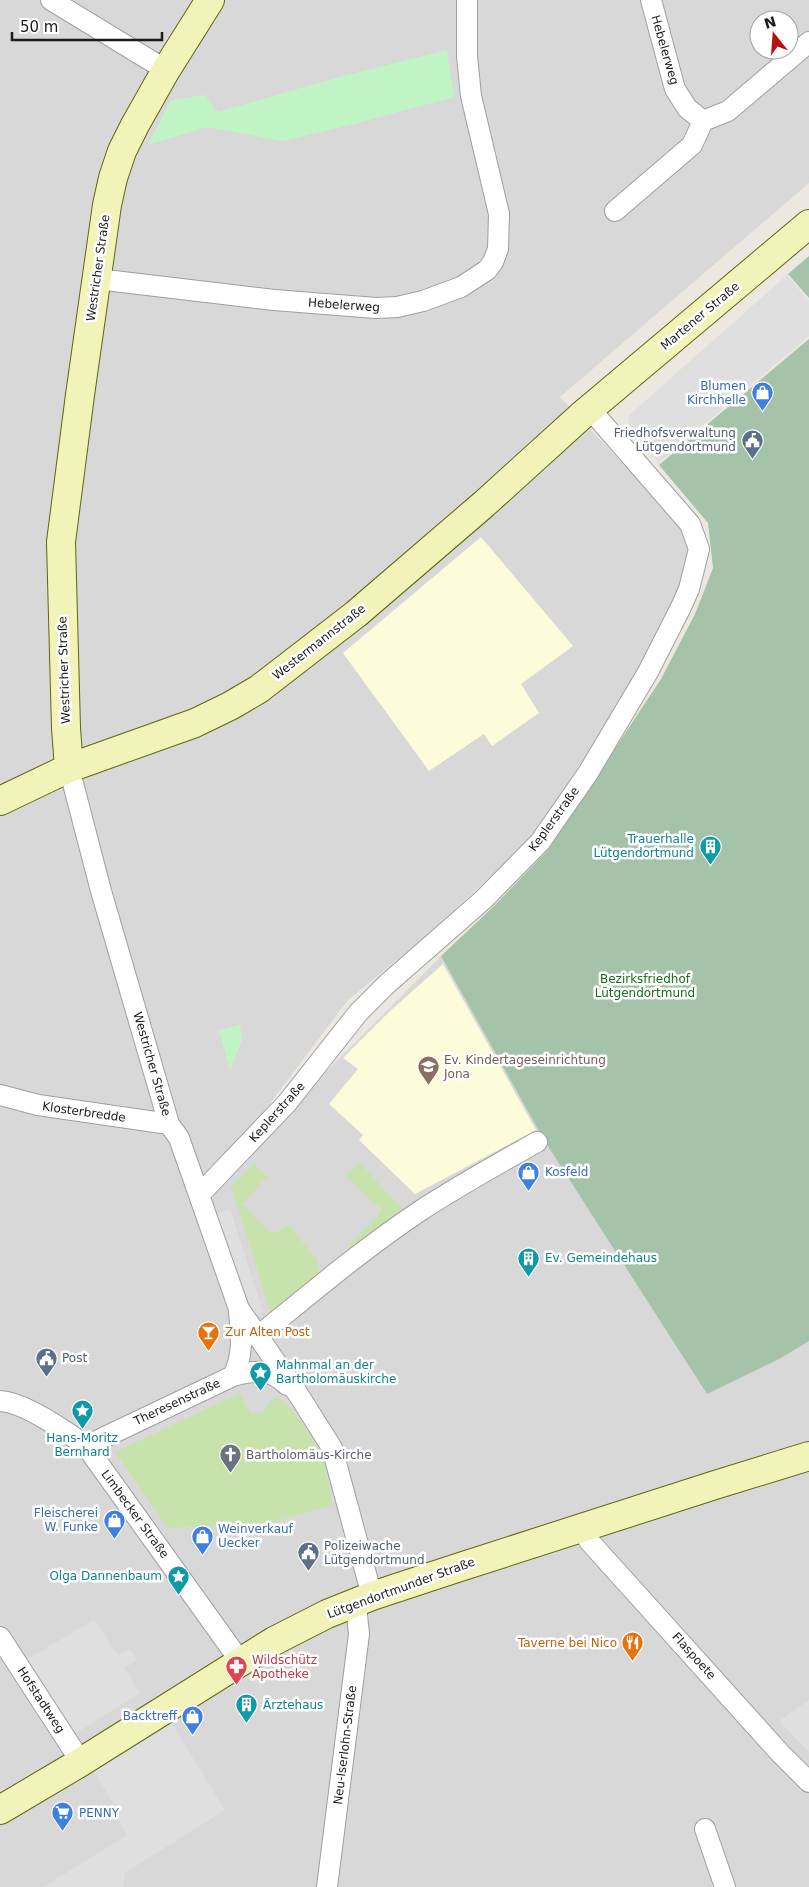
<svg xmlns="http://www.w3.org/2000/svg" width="809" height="1887" font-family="'DejaVu Sans',sans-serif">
  <rect width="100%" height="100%" fill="#ece8e1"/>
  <!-- residential -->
  <path fill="#d9d8d8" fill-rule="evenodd" d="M0 0H809V183L560 397 678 522 690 550 681 584 672 603 640 665 578 768 534 836 426 936 347 1001 251 1129 207 1192 441 956 544 1140 781 1358 809 1341V1887H0ZM759 20H789V50H759Z"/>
  <!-- education -->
  <path fill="#fcfcdb" d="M481 537 573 646 521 684 539 713 492 746 484 734 429 771 343 653Z
    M443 964 536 1130 415 1194 359 1140 363 1135 329 1104 358 1069 343 1058 389 1012Z"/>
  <!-- grass -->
  <path fill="#c7e3ab" d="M254 1163 267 1177 242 1204 272 1234 288 1225 317 1259 322 1281 273 1320 231 1187Z
    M360 1163 408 1215 354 1255 348 1247 382 1210 345 1176Z
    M240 1393 245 1404 251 1413 263 1412 270 1401 276 1397 288 1404 323 1455 332 1505 271 1523 168 1528 115 1452Z"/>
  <!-- cemetery -->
  <path fill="#a4c3a9" d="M809 256V298L788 274Z
    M809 339V1341L781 1358 707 1394 544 1140 441 956 494 906 548 850 661 679 695 614 713 568 708 523 659 465Z"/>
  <!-- park -->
  <path fill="#c1f4c4" d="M447 50 454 97 354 124 283 141 207 127 148 145 171 100 205 95 218 112 332 79Z
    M240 1025 242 1040 230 1070 219 1030Z"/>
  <!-- parking -->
  <path fill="#dfdfdf" d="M787 275 809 301V336L658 463 630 428 628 416Z
    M230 1209 263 1312 249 1316 213 1215Z
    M94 1620 118 1655 130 1649 137 1660 125 1668 140 1693 76 1733 26 1660Z
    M809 1700V1752L779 1721Z
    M172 1724 225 1810 125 1873 123 1887H43L127 1835 110 1806 113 1803 94 1771Z"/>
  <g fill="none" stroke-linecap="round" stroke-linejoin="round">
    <defs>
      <path id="street" d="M51 0 166 70
        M651 0 675 89 687 108 703 121 728 111 809 42
        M615 211 692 145 703 121
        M97 279 274 300 376 308 397 307 423 301 461 287 487 270 493 262 498 249 499 214 471 96 467 56V0
        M69 768 101 891 169 1124 179 1138 239 1309 298 1394 332 1448 372 1596
        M0 1095 38 1105 169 1124
        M200 1194 287 1103 358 1013 387 984 484 899 540 842 588 773 648 672 681 607 689 589 699 549 690 524 590 409
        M257 1337C310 1294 363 1249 420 1211 458 1186 498 1164 537 1142
        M233 1376C255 1370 269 1368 287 1385
        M0 1401C24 1402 67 1432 86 1446L240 1661
        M86 1446 233 1376C244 1354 241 1336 239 1312
        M583 1527 589 1541 780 1753 809 1782
        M0 1637 81 1762
        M705 1829 725 1887
        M327 1887 359 1634 357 1615 353 1604"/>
      <path id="secondary" d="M69 768 66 728 61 542 80 395 107 205 113 178 122 151 135 125 166 70 210 0
        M0 801 69 768 195 723 230 706 259 689 356 614 484 504 581 416 809 224
        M0 1810 81 1762 274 1641 327 1614 372 1596 457 1568 715 1485 809 1456"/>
    </defs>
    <!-- street casing -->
    <use href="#street" stroke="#9f9f9f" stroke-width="22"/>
    <!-- secondary casing -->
    <use href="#secondary" stroke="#5e670d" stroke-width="30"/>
    <!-- street -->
    <use href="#street" stroke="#fff" stroke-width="20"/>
    <!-- secondary -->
    <use href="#secondary" stroke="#f1f3b8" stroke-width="28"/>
  </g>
  <!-- icons -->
  <defs>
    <symbol id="shop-pin" viewBox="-11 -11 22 30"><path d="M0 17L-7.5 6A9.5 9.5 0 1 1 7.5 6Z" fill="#3f7fe0" stroke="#fff"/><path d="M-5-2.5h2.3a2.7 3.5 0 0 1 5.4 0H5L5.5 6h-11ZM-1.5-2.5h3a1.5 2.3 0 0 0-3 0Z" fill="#fff"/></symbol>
    <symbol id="civic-pin" viewBox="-11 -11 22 30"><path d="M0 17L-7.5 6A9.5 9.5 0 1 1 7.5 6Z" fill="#5c6f8a" stroke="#fff"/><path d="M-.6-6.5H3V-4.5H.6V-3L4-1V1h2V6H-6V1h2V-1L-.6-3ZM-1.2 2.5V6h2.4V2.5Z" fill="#fff"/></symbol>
    <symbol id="building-pin" viewBox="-11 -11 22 30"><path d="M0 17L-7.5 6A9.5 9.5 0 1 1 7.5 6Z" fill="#0f9aa8" stroke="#fff"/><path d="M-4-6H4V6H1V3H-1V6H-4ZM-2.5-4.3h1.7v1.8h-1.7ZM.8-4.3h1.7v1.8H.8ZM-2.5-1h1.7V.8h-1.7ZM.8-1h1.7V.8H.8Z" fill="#fff"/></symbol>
    <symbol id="school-pin" viewBox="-11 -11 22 30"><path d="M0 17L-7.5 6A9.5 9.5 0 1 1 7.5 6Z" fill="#8d6e63" stroke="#fff"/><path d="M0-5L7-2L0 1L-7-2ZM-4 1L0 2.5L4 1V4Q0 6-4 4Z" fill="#fff"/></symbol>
    <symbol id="bar-pin" viewBox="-11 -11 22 30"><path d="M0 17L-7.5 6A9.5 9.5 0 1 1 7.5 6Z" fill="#e8710a" stroke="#fff"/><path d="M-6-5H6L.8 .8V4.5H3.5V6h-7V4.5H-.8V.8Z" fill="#fff"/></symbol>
    <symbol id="sight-pin" viewBox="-11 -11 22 30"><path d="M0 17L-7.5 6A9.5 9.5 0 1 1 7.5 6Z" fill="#0f9aa8" stroke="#fff"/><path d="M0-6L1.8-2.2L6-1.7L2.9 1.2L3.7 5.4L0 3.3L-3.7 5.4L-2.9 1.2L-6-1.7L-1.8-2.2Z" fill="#fff"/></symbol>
    <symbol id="church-pin" viewBox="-11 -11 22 30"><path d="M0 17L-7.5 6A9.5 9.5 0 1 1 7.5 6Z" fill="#6b7280" stroke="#fff"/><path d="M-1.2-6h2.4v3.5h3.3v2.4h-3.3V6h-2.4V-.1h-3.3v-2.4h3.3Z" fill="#fff"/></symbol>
    <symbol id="restaurant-pin" viewBox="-11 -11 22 30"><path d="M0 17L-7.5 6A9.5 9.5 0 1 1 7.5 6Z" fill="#e8710a" stroke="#fff"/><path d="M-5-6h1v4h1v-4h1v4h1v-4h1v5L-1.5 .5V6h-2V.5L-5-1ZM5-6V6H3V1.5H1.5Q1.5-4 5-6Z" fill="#fff"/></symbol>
    <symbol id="pharmacy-pin" viewBox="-11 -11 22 30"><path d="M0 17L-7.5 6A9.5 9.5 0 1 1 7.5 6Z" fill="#e0444e" stroke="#fff"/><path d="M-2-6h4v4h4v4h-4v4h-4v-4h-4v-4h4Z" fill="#fff"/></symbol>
    <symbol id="supermarket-pin" viewBox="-11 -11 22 30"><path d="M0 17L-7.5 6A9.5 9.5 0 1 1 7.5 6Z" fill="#3f7fe0" stroke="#fff"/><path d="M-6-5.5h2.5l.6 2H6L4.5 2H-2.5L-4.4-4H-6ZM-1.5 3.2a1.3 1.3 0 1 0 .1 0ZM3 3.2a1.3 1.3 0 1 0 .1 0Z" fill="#fff"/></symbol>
  </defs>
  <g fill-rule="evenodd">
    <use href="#shop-pin" x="750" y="380" width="25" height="34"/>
    <use href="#civic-pin" x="740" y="428" width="25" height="34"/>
    <use href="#building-pin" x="698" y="834" width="25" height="34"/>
    <use href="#school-pin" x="416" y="1054" width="25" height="34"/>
    <use href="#shop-pin" x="516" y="1160" width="25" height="34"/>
    <use href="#building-pin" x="516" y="1246" width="25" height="34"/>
    <use href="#bar-pin" x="196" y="1320" width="25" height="34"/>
    <use href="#civic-pin" x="34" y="1346" width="25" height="34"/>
    <use href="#sight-pin" x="248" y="1360" width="25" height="34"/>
    <use href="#sight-pin" x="70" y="1398" width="25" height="34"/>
    <use href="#church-pin" x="218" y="1442" width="25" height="34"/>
    <use href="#shop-pin" x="102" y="1508" width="25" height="34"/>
    <use href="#shop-pin" x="190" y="1524" width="25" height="34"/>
    <use href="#civic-pin" x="296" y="1540" width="25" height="34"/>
    <use href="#sight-pin" x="166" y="1564" width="25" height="34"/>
    <use href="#restaurant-pin" x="620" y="1630" width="25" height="34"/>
    <use href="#pharmacy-pin" x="224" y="1654" width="25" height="34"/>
    <use href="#building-pin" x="234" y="1692" width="25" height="34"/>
    <use href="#shop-pin" x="180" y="1704" width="25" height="34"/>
    <use href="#supermarket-pin" x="50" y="1800" width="25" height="34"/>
  </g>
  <g text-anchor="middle" stroke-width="5" stroke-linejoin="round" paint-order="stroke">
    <!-- street labels -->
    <g font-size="12" fill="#1b1b1b" stroke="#fff">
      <text transform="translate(665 50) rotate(74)" y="4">Hebelerweg</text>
      <text transform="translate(98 268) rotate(-82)" y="4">Westricher Straße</text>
      <text transform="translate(344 305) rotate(4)" y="4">Hebelerweg</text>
      <text transform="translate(700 316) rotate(-40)" y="4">Martener Straße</text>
      <text transform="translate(319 642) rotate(-38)" y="4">Westermannstraße</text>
      <text transform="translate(64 670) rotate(-92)" y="4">Westricher Straße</text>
      <text transform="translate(554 819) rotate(-54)" y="4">Keplerstraße</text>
      <text transform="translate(152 1064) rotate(74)" y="4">Westricher Straße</text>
      <text transform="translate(84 1112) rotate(8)" y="4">Klosterbredde</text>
      <text transform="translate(277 1112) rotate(-48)" y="4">Keplerstraße</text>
      <text transform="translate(177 1402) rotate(-25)" y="4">Theresenstraße</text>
      <text transform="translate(135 1514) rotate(54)" y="4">Limbecker Straße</text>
      <text transform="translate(401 1588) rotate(-20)" y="4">Lütgendortmunder Straße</text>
      <text transform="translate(694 1656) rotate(48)" y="4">Flaspoete</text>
      <text transform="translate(41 1700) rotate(57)" y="4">Hofstadtweg</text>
      <text transform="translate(345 1745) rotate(-83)" y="4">Neu-Iserlohn-Straße</text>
    </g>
    <!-- shop labels -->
    <g font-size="12" fill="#366cbe" stroke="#fff" text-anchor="end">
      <text x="746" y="390">Blumen<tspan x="746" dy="14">Kirchhelle</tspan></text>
      <text x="545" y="1176" text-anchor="start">Kosfeld</text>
      <text x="98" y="1517">Fleischerei<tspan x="98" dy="14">W. Funke</tspan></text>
      <text x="218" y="1533" text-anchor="start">Weinverkauf<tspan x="218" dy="14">Uecker</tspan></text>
      <text x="177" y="1720">Backtreff</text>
      <text x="79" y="1817" text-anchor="start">PENNY</text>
    </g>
    <!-- service labels -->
    <g font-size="12" fill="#4e5e75" stroke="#fff" text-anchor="start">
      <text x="736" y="437" text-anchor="end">Friedhofsverwaltung<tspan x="736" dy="14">Lütgendortmund</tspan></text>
      <text x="62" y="1362">Post</text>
      <text x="324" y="1550">Polizeiwache<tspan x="324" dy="14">Lütgendortmund</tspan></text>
    </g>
    <!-- culture labels -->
    <g font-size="12" fill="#0d838f" stroke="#fff" text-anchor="start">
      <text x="694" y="843" text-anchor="end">Trauerhalle<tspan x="694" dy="14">Lütgendortmund</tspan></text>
      <text x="545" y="1262">Ev. Gemeindehaus</text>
      <text x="276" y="1369">Mahnmal an der<tspan x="276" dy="14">Bartholomäuskirche</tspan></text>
      <text x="82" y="1442" text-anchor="middle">Hans-Moritz<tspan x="82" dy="14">Bernhard</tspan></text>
      <text x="162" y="1580" text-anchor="end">Olga Dannenbaum</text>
      <text x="263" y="1709">Ärztehaus</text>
    </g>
    <!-- park labels -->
    <g font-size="12" fill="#146f1b" stroke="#fff">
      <text x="645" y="983">Bezirksfriedhof<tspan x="645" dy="14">Lütgendortmund</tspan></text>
    </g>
    <!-- education labels -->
    <g font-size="12" fill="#785e54" stroke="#fff" text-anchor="start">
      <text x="444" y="1064">Ev. Kindertageseinrichtung<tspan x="444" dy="14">Jona</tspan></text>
    </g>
    <!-- food labels -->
    <g font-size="12" fill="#c56008" stroke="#fff" text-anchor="start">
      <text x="225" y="1336">Zur Alten Post</text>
      <text x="617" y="1647" text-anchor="end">Taverne bei Nico</text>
    </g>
    <!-- worship labels -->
    <g font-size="12" fill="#5b616d" stroke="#fff" text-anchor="start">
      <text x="246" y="1459">Bartholomäus-Kirche</text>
    </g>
    <!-- health labels -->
    <g font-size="12" fill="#be3a42" stroke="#fff" text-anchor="start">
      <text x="252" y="1664">Wildschütz<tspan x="252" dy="14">Apotheke</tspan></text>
    </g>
  </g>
  <!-- north arrow -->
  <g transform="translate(774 35) rotate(343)"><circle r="24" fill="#ffffff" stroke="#a4a4a4"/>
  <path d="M0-4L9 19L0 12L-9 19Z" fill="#b61011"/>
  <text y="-8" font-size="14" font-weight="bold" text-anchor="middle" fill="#1b1b1b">N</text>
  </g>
  <!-- scale -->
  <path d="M12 32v8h150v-8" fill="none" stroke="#1b1b1b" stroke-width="2.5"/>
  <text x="20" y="32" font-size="15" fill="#1b1b1b" stroke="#ffffff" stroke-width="4" paint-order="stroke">50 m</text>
</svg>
